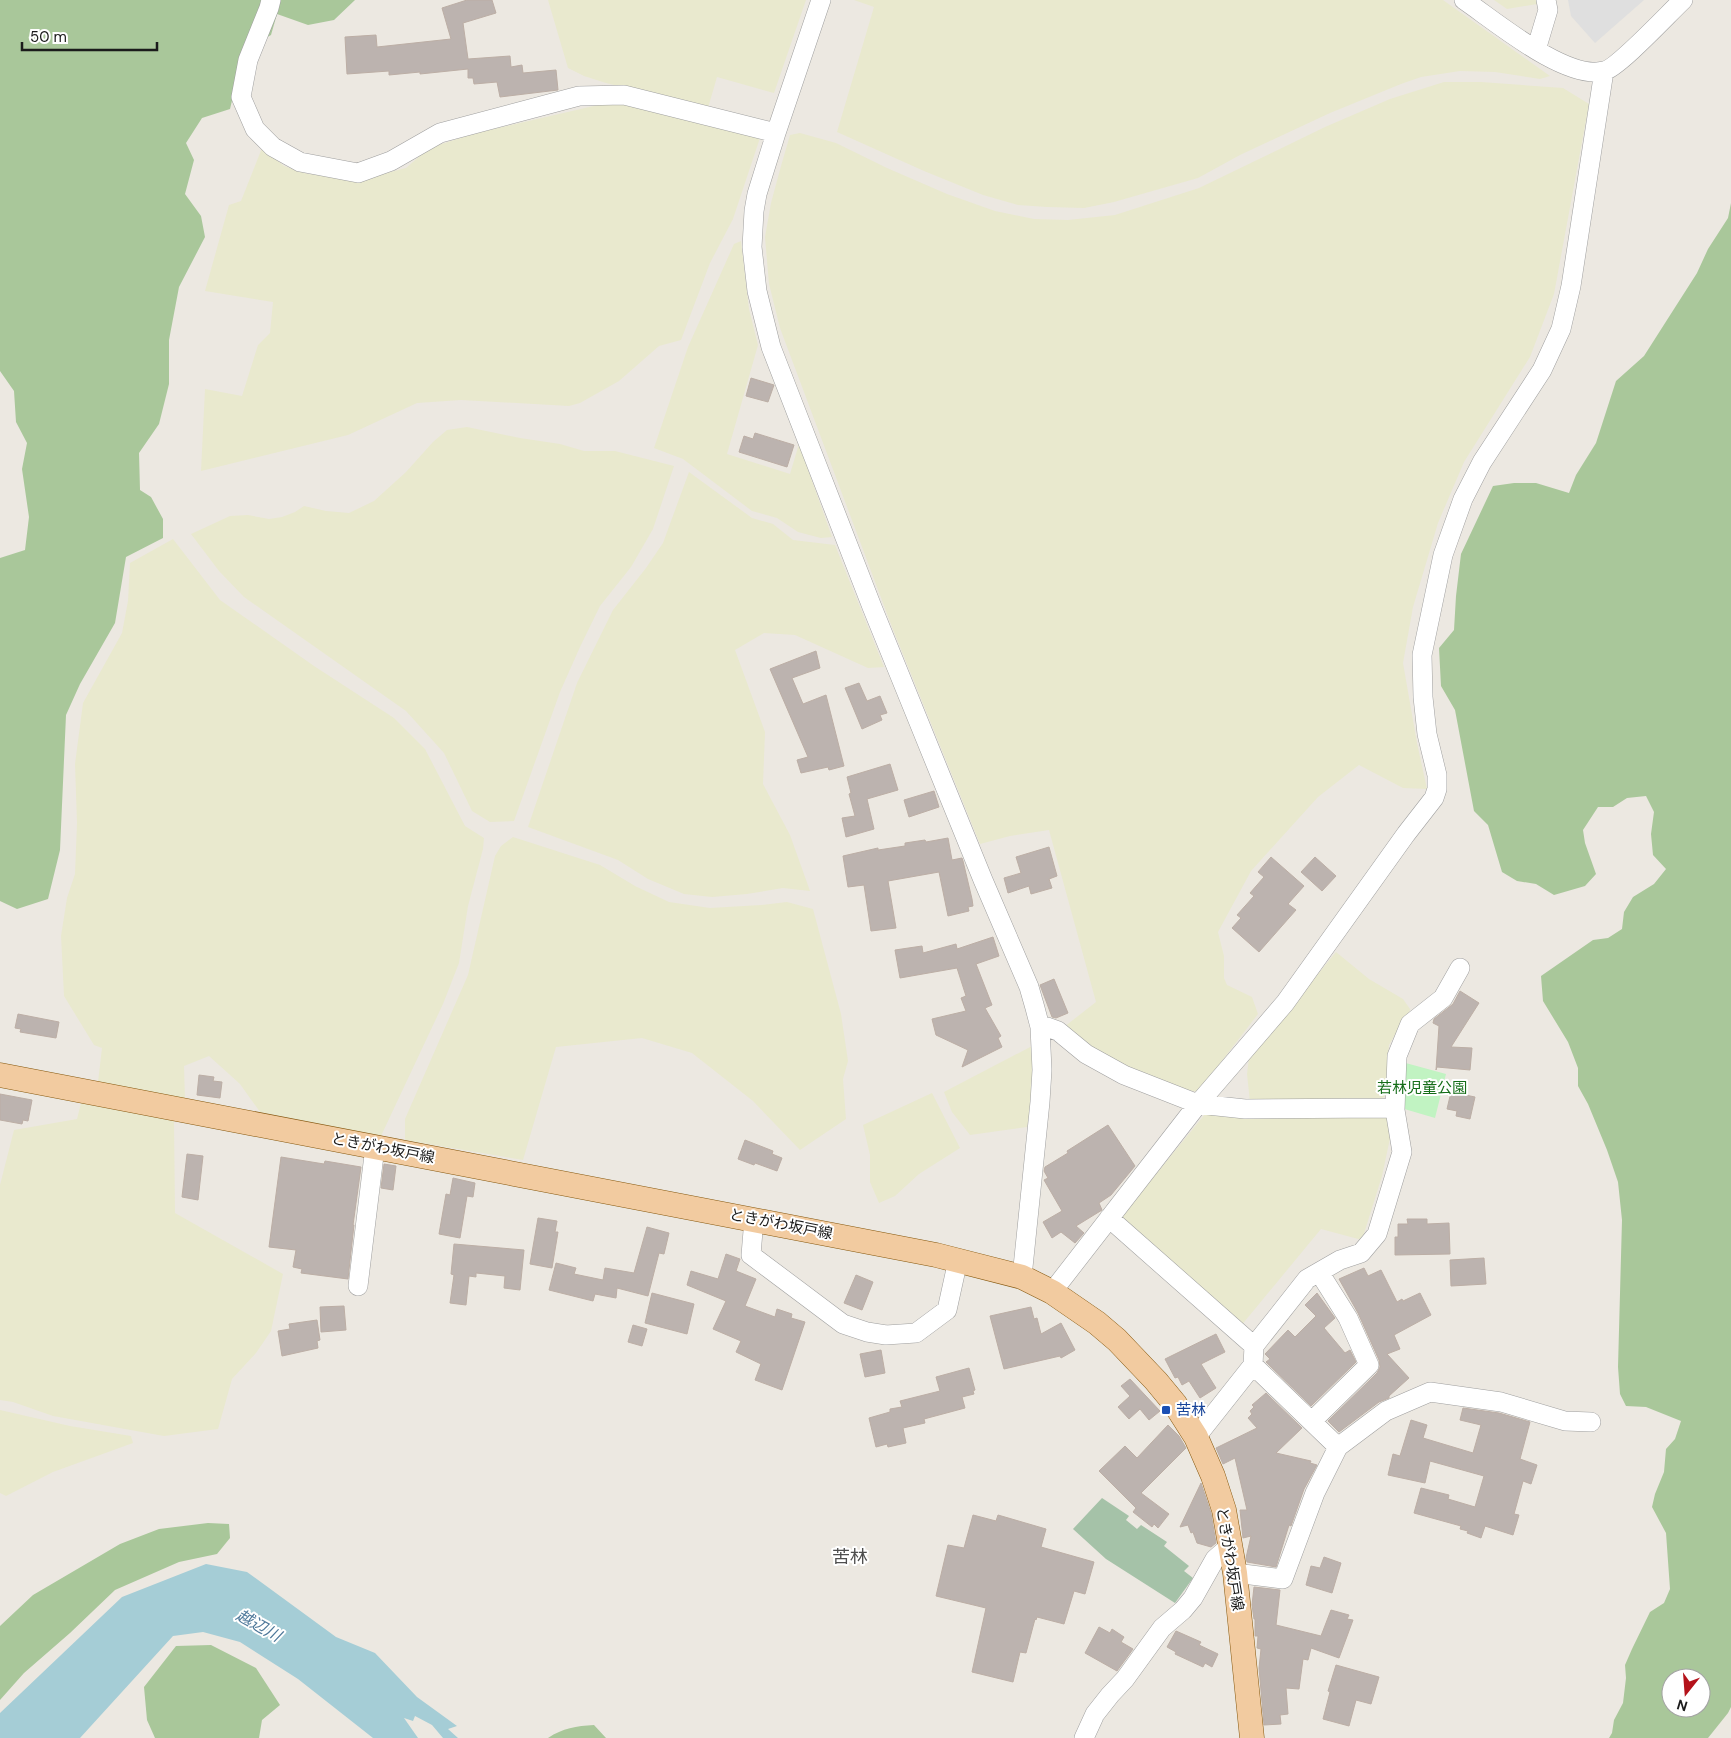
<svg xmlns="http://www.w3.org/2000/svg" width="1731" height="1738" font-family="'DM Sans','Noto Sans JP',sans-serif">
  <rect width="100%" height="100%" fill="#ece8e1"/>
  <!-- farmland -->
  <path fill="#e9e9ce" d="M548 0H806L774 93 717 77 708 108 606 83 584 76 568 68Z
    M854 0H1443L1550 76 1540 79 1495 72 1460 71 1421 77 1401 84 1330 113 1240 155 1198 178 1114 202 1084 208 1047 207 1018 205 983 195 924 171 837 132 874 7Z
    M1494 0H1536L1537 4 1507 9Z
    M1444 82H1481L1563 88 1589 104 1554 294 1530 357 1464 462 1438 523 1413 607 1403 663 1417 743 1427 789 1403 788 1359 765 1318 797 1251 871 1218 932 1224 956V978L1227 985 1252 997 1258 1014 1198 1092 1168 1086 1112 1063 1064 1027 1096 1002 1049 830 1010 836 980 844 892 627 780 328 769 284 765 237 771 203 781 166 790 135 800 133 836 143 887 168 947 194 995 211 1034 219 1068 220 1115 215 1199 188 1325 127 1390 99Z
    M620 104 651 109 760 138 733 219 710 263 681 340 659 346 619 381 580 403 569 406 461 400 417 403 348 435 201 471 205 389 242 396 258 345 270 333 273 302 205 291 229 205 241 201 262 148 284 166 308 174 367 178 406 168 429 148 476 133 598 105Z
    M741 241 749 309 758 345 727 454 790 474 799 444 832 537 821 538 798 532 777 518 752 511 683 459 654 448 688 347 734 244Z
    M467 427 520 438 560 444 584 451H615L674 466 653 529 631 567 600 606 580 647 560 692 514 821 490 822 472 811 444 753 406 711 244 597 219 571 191 534 230 516 248 515 269 519 282 517 295 512 304 506 326 511 349 513 374 501 406 472 433 442 447 430Z
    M689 472 752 518 773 524 793 540 835 545 884 667 868 668 795 635 764 633 735 650 765 732 763 784 790 835 810 891 783 888 747 894 712 897 684 894 648 879 618 860 528 827 577 683 613 610 646 568 663 543Z
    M173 539 220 600 314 666 394 718 425 749 465 826 484 838 483 849 468 906 459 963 443 1004 381 1136 260 1112 240 1084 209 1056 184 1066 185 1100 98 1082 102 1048 94 1045 64 996 61 936 67 898 75 874 77 823 75 764 83 703 122 633 128 601 130 563Z
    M513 837 600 865 635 886 669 902 710 908 761 905 787 902 813 909 841 1014 848 1061 843 1079 846 1119 800 1150 753 1101 692 1053 642 1038 556 1047 523 1160 405 1140V1119L468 975 495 856 501 846Z
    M1336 952 1369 979 1403 999 1410 1009 1408 1019 1399 1028 1389 1045 1386 1095 1380 1100 1250 1102 1247 1074 1249 1058Z
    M1034 1045V1094L1027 1127 970 1135 952 1112 944 1092Z
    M932 1093 960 1148 919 1174 895 1196 879 1203 870 1182V1155L863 1125Z
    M81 1103 174 1121 175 1213 283 1274 271 1331 256 1353 232 1379 218 1429 164 1436 53 1416 13 1402 0 1400V1185L14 1130 77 1119Z
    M1206 1113 1381 1114 1388 1118 1392 1129 1382 1176 1362 1240 1321 1229 1240 1327 1119 1219Z
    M0 1410 70 1426 131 1436 133 1443 53 1472 6 1496 0 1493Z"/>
  <!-- forest -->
  <path fill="#a9c79a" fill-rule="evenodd" d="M0 0H355L334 20 308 25 277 14 271 35 244 50 230 109 202 118 186 143 194 160 185 194 201 216 205 237 179 287 169 340V384L159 424 139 453 140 490 151 497 163 519V538L126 557 115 623 80 684 66 715 60 850 48 899 17 909 0 901V558L25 550 29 517 22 469 27 443 16 422 14 391 0 371Z
    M1731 203V1707L1728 1713 1708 1738H1609L1612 1733 1614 1720 1623 1703 1626 1678 1625 1665 1632 1649 1650 1612 1664 1603 1670 1589 1666 1533 1652 1507 1655 1494 1664 1472 1666 1449 1675 1439 1681 1421 1646 1407 1626 1406 1620 1394 1618 1367 1622 1220 1618 1182 1607 1150 1588 1104 1578 1086V1068L1568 1042 1543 1001 1541 976 1593 940 1608 938 1622 929 1624 912 1633 897 1654 884 1666 869 1653 855 1651 834 1654 812 1646 796 1627 798 1613 807H1598L1583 830 1585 843 1596 874 1585 886 1554 895 1536 884 1517 881 1502 872 1488 825 1474 811 1455 710 1441 686 1439 648 1454 630 1456 596 1461 554 1493 486 1514 483H1536L1569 493 1576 475 1596 443 1616 381 1644 356 1674 309 1697 273 1708 249 1728 218ZM1671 1678H1701V1708H1671Z
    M208 1523 229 1524 230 1538 217 1554 179 1562 115 1590 70 1633 24 1673 0 1700V1626L33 1595 120 1544 159 1529Z
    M211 1645 256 1668 280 1705 262 1720 259 1738H155L147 1720 144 1687 176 1646Z
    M594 1725 606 1738H548C563 1728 576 1726 594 1725Z"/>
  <!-- cemetery -->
  <path fill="#a5c2a8" d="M1102 1498 1129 1516 1126 1520 1137 1529 1141 1525 1167 1542 1164 1546 1189 1566 1184 1571 1193 1578 1175 1603 1106 1559 1073 1529Z"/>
  <!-- park -->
  <path fill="#c1f3c2" d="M1402 1062 1446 1074 1435 1118 1401 1108Z"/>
  <!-- parking -->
  <path fill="#dfdfdf" d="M1568 0H1644L1595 43 1571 16Z"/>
  <!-- water -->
  <path fill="#a5cdd6" d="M206 1564 247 1572 336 1637 375 1653 417 1697 457 1726 448 1729 458 1738H443L432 1725 415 1716 413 1721 404 1718 418 1738H373L298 1679 240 1642 203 1632 173 1636 80 1738H0V1713L122 1597Z"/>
  <!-- building -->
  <path fill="#bcb3af" stroke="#bcaea5" d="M467 0H492L496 13 463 23 468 59 510 56 511 67 522 65 523 73 556 70 558 90 500 97 497 82 474 84 473 78H468V69L420 74V72L389 75V71L347 74 345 37 376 35 377 47 451 39 442 8Z
    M751 378 774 385 768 402 746 396Z
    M755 433 794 445 787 467 739 452 744 436 753 439Z
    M816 651 820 668 792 678 803 704 826 695 844 766 829 770 828 767 801 773 797 760 808 757 770 669Z
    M859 683 867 701 880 696 887 713 880 715 882 720 862 729 845 688Z
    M890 764 898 790 867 799 874 829 846 837 842 818 855 816 849 794 851 793 847 777Z
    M934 791 939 807 909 817 904 800Z
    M948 838 952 860 962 858 963 861 972 899 973 906 968 907 969 911 948 916 939 872 888 881 896 928 871 931 864 885 848 887 843 856 878 848V850L905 846V843L925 840 926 842Z
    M1049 847 1057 876 1049 879 1052 888 1031 894 1029 886 1008 893 1004 878 1021 873 1016 857Z
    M1271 857 1304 886 1288 904 1296 910 1259 952 1232 928 1241 918 1237 915 1254 896 1250 893 1264 877 1258 872Z
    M1315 857 1336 876 1322 891 1301 872Z
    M993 937 999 956 976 964 992 1005 985 1008 1001 1036 998 1038 1002 1047 962 1067 968 1050 936 1035 932 1019 966 1011 961 998 966 996 957 968 900 978 895 950 922 946 923 953 956 944 957 949Z
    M1054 979 1068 1013 1056 1018 1052 1017 1040 985Z
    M1460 991 1479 1003 1451 1047 1472 1048 1470 1070 1437 1067 1436 1070 1439 1026 1433 1023 1434 1019 1453 1004Z
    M18 1014 59 1022 56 1038 20 1032 21 1029 15 1028Z
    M199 1075 214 1077 213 1081 222 1082 220 1098 197 1095Z
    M1451 1092 1475 1097 1470 1119 1456 1116 1457 1111 1447 1109Z
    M0 1094 32 1100 28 1121 23 1120 22 1124 0 1120Z
    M1108 1125 1135 1166 1111 1195 1099 1203 1102 1210 1076 1226 1084 1233 1075 1243 1061 1232 1052 1238 1043 1222 1062 1211 1044 1180 1048 1178 1044 1171 1045 1167 1068 1153 1067 1151Z
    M745 1140 773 1151 772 1154 782 1158 777 1171 755 1163 754 1165 738 1159Z
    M187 1154 203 1156 198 1200 182 1197Z
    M281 1157 324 1164 325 1161 361 1167 353 1225H354L348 1279 301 1273 302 1269 293 1267 296 1250 269 1247Z
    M384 1164 396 1166 393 1190 381 1188Z
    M453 1178 475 1183 473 1197 467 1196 460 1238 439 1234 446 1194 450 1195Z
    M538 1218 557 1221 555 1232H558L552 1268 530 1264Z
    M1407 1219H1427V1224L1449 1223 1450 1254 1395 1255V1237H1398V1224H1408Z
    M647 1227 669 1233 664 1254 659 1253 648 1296 617 1288 616 1298 595 1294 593 1301 549 1290 556 1263 576 1268 574 1274 603 1280 605 1268 634 1273Z
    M454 1244 524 1250 520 1290 504 1288 505 1276 476 1273V1277L469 1276 466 1305 450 1303 454 1275 451 1274Z
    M726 1254 740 1259 736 1271 756 1279 745 1306 775 1317 777 1309 792 1314 791 1318 805 1322 782 1390 755 1380 761 1364 736 1352 741 1341 713 1329 726 1301 687 1285 691 1271 718 1279Z
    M1484 1258 1486 1284 1451 1286 1450 1260Z
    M1364 1268 1368 1276 1381 1270 1397 1302 1402 1299 1403 1301 1420 1293 1431 1315 1394 1335 1400 1349 1387 1354 1409 1378 1389 1396V1398L1379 1402 1339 1432 1328 1421 1377 1373 1380 1367 1379 1360 1358 1313 1339 1279Z
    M856 1275 873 1282 862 1310 844 1303Z
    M652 1293 694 1304 687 1334 645 1323Z
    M1317 1293 1335 1318 1324 1328 1345 1353 1350 1350 1356 1362 1311 1406 1266 1362 1270 1359 1265 1354 1288 1330 1295 1337 1316 1316 1305 1305Z
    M344 1306 346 1330 321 1332 320 1307Z
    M1031 1307 1034 1319 1037 1318 1041 1334 1061 1323 1075 1350 1061 1358 1060 1356 1004 1369 990 1316Z
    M317 1320 320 1340 317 1341 318 1348 282 1356 278 1331 290 1329 289 1324Z
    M633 1325 647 1329 642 1346 628 1342Z
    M1216 1334 1225 1352 1201 1364 1216 1388 1200 1398 1189 1381 1182 1385 1178 1377 1175 1378 1165 1359Z
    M881 1350 885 1373 865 1377 860 1354Z
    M969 1368 975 1390 973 1391 974 1394 962 1397 965 1408 924 1419 925 1423 903 1428 906 1443 888 1447 887 1444 876 1447 869 1418 890 1412V1409L902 1407 900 1401 940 1391 936 1377Z
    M1130 1379 1160 1411 1149 1420 1140 1409 1129 1419 1118 1407 1130 1396 1121 1386Z
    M1266 1393 1302 1428 1276 1453 1311 1461 1310 1463 1317 1465 1304 1489 1291 1526 1289 1525 1276 1567 1247 1562 1246 1558 1251 1536 1243 1538 1240 1510H1247L1235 1458 1223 1464 1216 1448 1257 1428 1248 1418 1252 1414 1250 1411 1254 1407 1252 1405Z
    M1463 1408 1499 1413 1530 1422 1520 1459 1537 1465 1531 1484 1523 1481 1514 1514 1519 1515 1513 1535 1485 1526 1481 1538 1467 1533 1468 1531 1460 1529 1461 1526 1414 1513 1421 1488 1449 1495 1448 1499 1475 1507 1484 1476 1430 1461 1425 1483 1388 1475 1393 1454 1400 1456 1411 1420 1427 1425 1423 1438 1473 1453 1481 1425 1460 1420Z
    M1168 1425 1179 1436 1186 1448 1141 1493 1169 1514 1158 1528 1154 1524 1152 1527 1133 1512 1136 1508 1099 1471 1125 1446 1137 1458Z
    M1201 1483 1211 1513 1216 1543 1211 1547 1197 1543 1193 1532 1191 1533 1188 1525 1180 1527Z
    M973 1515 996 1521 998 1515 1046 1529 1041 1547 1094 1562 1085 1594 1074 1591 1064 1624 1037 1617 1036 1620 1035 1619 1026 1653 1020 1652 1013 1682 972 1672 986 1608 936 1596 948 1545 964 1548Z
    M1324 1557 1341 1563 1332 1593 1306 1585 1311 1566 1320 1568Z
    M1254 1587 1280 1590 1276 1625 1321 1636 1331 1610 1349 1615 1347 1619 1353 1620 1339 1658 1311 1648 1308 1660 1303 1659 1299 1689 1286 1688 1288 1714 1280 1715 1281 1724 1264 1725 1259 1668 1261 1649 1257 1648 1258 1636H1255V1619H1254L1252 1605Z
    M1099 1627 1110 1633 1112 1629 1124 1637 1121 1642 1133 1649 1117 1671 1085 1653Z
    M1176 1631 1201 1642 1199 1645 1218 1654 1212 1667 1205 1663 1203 1667 1175 1654 1176 1652 1167 1647Z
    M1336 1665 1379 1677 1371 1704 1356 1700 1349 1726 1323 1719 1330 1692 1328 1691Z"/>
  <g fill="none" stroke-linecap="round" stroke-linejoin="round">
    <defs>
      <path id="minor" d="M271 0 269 8 248 60 241 97 255 129 273 147 300 162 358 173 391 161 440 133 579 96 624 95 776 133
        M821 0 776 133 757 194 754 211 752 247 757 291 771 347 872 607 983 880 1029 987 1035 1008 1040 1027 1042 1070 1040 1102 1022 1277
        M1464 0C1495 21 1566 81 1604 71 1618 68 1669 13 1683 0
        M1536 50 1548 10 1546 0
        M1040 1027H1047L1058 1031 1086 1054 1124 1075 1198 1104 1245 1109 1388 1108 1395 1110 1402 1152 1377 1234 1361 1253 1340 1260 1307 1279 1254 1346
        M1395 1110 1397 1056 1410 1024 1443 998 1460 968
        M1109 1218 1254 1346 1253 1365 1338 1447 1386 1411 1430 1392 1501 1402 1565 1421 1591 1422
        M754 1219 751 1255 843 1324 867 1332 886 1335 916 1333 947 1310 958 1260
        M358 1286 375 1147
        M1052 1292 1198 1104 1285 1003 1406 834 1434 798 1437 789V775L1427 734 1423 697 1422 655 1443 555 1463 499 1482 462 1542 370 1561 329 1571 286 1604 71
        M1312 1421 1369 1365 1348 1318 1319 1272
        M1196 1437 1253 1365
        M1235 1573 1283 1579 1315 1493 1338 1447
        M1084 1738 1095 1714 1110 1695 1125 1679 1162 1628 1183 1610 1193 1598 1215 1559 1231 1545"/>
      <path id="major" d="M0 1075 936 1255 1022 1277 1052 1292 1097 1323 1117 1340 1156 1381 1175 1404 1196 1437 1213 1476 1224 1510 1235 1573 1252 1738"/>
    </defs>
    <!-- minor casing -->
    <use href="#minor" stroke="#9f9f9f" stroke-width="20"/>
    <!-- major casing -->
    <use href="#major" stroke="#85570d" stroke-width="25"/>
    <!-- minor -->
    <use href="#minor" stroke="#fff" stroke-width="19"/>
    <!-- major -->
    <use href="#major" stroke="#f2cba0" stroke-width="24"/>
  </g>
  <!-- markers -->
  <rect fill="#1a4fb4" stroke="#fff" stroke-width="2" x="1161" y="1405" width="10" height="10" rx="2.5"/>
  <g text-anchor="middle" stroke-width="4" stroke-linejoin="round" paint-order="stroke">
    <!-- park labels -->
    <g font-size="15" fill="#156d18" stroke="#fff">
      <text x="1422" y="1093">若林児童公園</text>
    </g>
    <!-- street labels -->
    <g font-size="15" fill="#1b1b1b" stroke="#fff">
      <text transform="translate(383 1148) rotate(11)" y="5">ときがわ坂戸線</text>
      <text transform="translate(781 1224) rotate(11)" y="5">ときがわ坂戸線</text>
      <text transform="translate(1230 1559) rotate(81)" y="5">ときがわ坂戸線</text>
    </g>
    <!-- transit labels -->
    <g font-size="15" fill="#164399" stroke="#fff" text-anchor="start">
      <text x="1176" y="1415">苦林</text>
    </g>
    <!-- water labels -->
    <g font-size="16" font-style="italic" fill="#4e789a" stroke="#fff">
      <text transform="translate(259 1625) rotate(29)" y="6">越辺川</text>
    </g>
    <!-- quarter labels -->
    <g font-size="18" fill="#4e4e4e" stroke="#fff">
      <text x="850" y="1563">苦林</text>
    </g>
  </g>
  <!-- north arrow -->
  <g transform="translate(1686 1693) rotate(197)"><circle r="24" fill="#ffffff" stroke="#a4a4a4"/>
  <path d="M0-4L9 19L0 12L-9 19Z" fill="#b4121a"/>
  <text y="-8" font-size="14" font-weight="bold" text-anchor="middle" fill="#1b1b1b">N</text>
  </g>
  <!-- scale -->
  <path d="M22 42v8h135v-8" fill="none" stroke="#1b1b1b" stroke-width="2.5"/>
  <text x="30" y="42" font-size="15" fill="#1b1b1b" stroke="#ffffff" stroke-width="4" paint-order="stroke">50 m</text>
</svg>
